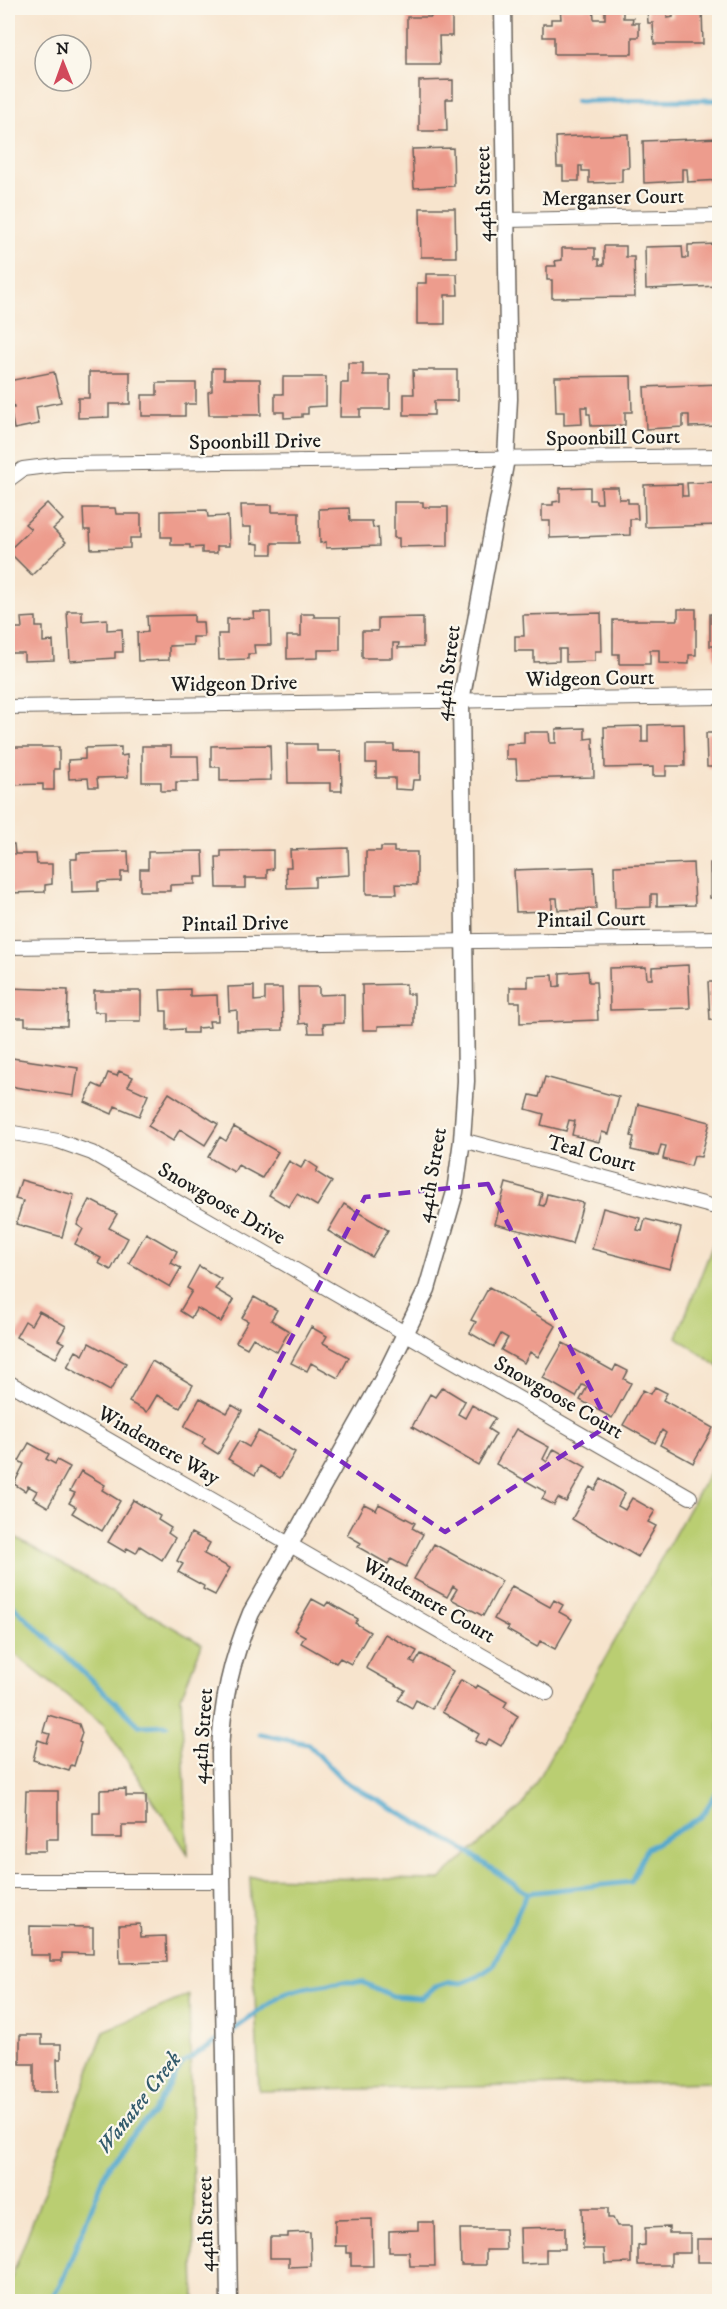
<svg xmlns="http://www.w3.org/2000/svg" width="727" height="2309" font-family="'IM FELL DW Pica',serif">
  <rect width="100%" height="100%" fill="#fbf7ec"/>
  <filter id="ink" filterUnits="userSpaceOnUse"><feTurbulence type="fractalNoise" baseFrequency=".0167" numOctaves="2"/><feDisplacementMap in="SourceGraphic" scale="12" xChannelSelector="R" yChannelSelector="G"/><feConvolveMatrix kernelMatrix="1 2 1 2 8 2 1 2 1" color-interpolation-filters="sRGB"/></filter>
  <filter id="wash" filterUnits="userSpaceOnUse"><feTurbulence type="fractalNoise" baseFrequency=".008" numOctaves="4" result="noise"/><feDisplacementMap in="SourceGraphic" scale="24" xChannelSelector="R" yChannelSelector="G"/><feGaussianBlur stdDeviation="1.35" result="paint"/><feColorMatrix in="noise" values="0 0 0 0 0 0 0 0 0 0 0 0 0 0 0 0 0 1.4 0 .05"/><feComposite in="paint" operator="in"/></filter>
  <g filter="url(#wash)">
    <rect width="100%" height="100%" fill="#f7e4cd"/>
    <!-- green -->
    <path fill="#bace72" stroke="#6b7547" stroke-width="1.5" d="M719 1229V1367L677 1337Z
      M719 1455V2082L259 2091 250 1877 439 1880 523 1805Z
      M8 1533 202 1644 181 1697 188 1854 104 1725 8 1649Z
      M189 1995 195 2301H8V2287L104 2031Z"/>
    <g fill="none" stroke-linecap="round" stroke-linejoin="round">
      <!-- stream -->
      <path stroke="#50a7cd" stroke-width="5" d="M576 101 720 100
        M8 1601 140 1726 167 1725
        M260 1734 308 1744 344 1781 460 1847 527 1893
        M229 2033 281 1995 304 1988 343 1982H362L393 1996 421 1998 435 1987 450 1982 462 1983 477 1977 493 1966 527 1893 631 1882 646 1849 701 1817 720 1787
        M49 2302 62 2281 109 2164 135 2131 153 2114 182 2064 221 2038"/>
    </g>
    <g id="blocks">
      <!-- building -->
      <path fill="#ed9c8d" d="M431 8H452V36H439L440 65H407V17H431Z
        M560 8H593L594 19H605V8H623V18H633L632 23H639V37H632V54H554V37H543V24H551V19H561Z
        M647 8H667V18L673 17V8H702L703 44H654L653 23H648Z
        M453 80V99H446L447 131H419V81Z
        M628 134 629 168H622V182L589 183V171H582V166H579V181H563V167H557L556 137Z
        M720 138V180L688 182 687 169H682V181L644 183 643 141Z
        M453 148 454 186 414 188 412 149Z
        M420 208H455L456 257H421Z
        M720 244V286L646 289 645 247 682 246 683 258H688V245Z
        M604 246H626V257H634L635 297 552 298V280H547V266H556L555 261 562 260V248H595V259H599V265H604Z
        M426 274H457L458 295H445V324H417V283H426Z
        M348 363H363V375H390V409H360V417H340L341 383H348Z
        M212 368H224V379H260L261 415H209L208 392 212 391Z
        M413 370H457V401H434V415H404V394H414Z
        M54 372 61 402 36 407 39 424 14 429 10 408H14L8 381Z
        M89 372H130V404H109V417L78 418V398H89Z
        M631 376 632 412H625V425L591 426 590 414H587V407H581L582 424 564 425V412H556L555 377Z
        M283 377H326V406L308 407V414H302V417L284 418V412H275V394H283Z
        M157 383H196V404H185V416H142V395H157Z
        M720 384V426L689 427V415H683V427L646 429 644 387Z
        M720 482V525L645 527 644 485 682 484V496H688L687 483Z
        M590 487V500H596V503H602L601 487H618L619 499H628V503H637L638 519H630V535L550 538V521H542V505H553V502L560 501V488Z
        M394 502H423V507H448V546L399 547V538H394Z
        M47 503 63 520 53 529 66 542 32 575 8 551 31 529 25 524Z
        M241 505H272V512H299V543H272V554H259V544L251 543V527H242Z
        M83 508H115L116 514H141V538H130V548L91 549 90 530H84Z
        M349 508 350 521H372L373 528 378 527 379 546 326 548V542L320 543 319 509Z
        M207 510 208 517 228 516 229 546H217V553H202V547L190 548V545H171V537H161V511Z
        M678 609H696V655H689V664L659 663V650H650V664H619V654H613V620H678Z
        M67 611H82V621L107 619V630L122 629 123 652H115V658L70 661Z
        M253 612H270L271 645H254L255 654H248V659L219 660 218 634H227V619L254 618Z
        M601 613 602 651H595V661L566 662V649H559V661L534 662V651H515V636H524L523 615Z
        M301 614H314V617H340V650H318V658L287 659V636H301Z
        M710 614H720V659H714V646H710Z
        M194 615V622H203L204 637H193V645L169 646V660L138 661 137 633 148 632 147 616Z
        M36 617V627H43V642L53 641 54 660 24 661V653H8V628H22L21 618Z
        M423 617V647L398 648 399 643H393V658H362V631H378V618Z
        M684 724 685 766H666V776H653V767L605 768 604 727 642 726V742H648V725Z
        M585 728V739L593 738 594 777 517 779 516 759H506V744L524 743V732H549L550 743H556V729Z
        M706 733H720V767H707Z
        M287 744H317V751H341L342 791H330V783H288Z
        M270 745 271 780 220 781V767H211V746Z
        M366 745H394V751H420V780H413L412 790 395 789V778H376V763H366Z
        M142 746H171V756H198L199 782H176V791H161V782H142Z
        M8 747H59V769H54V790H43V784L8 785Z
        M121 747V756L127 755 128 777 97 778 98 787H89L88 778 69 779 68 760 85 759V748Z
        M8 844H14L15 854H36L37 864H52V884L45 885V892L8 893Z
        M381 847H394V852H417V885L396 884 397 894H366V851H381Z
        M348 848 349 875 315 877V887L287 888 286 867H291L290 850Z
        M273 850V869L267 870V878H245V888H217L216 857H221V851Z
        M128 851 129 872H121V881L98 882V891L72 892 71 859H77V853Z
        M203 851 204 877H195V884L170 885V891H140V869H148V852Z
        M693 863 695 905 657 906V894H651V907L615 908 614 866Z
        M710 863H720V898H710Z
        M594 867 596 909 558 910 557 898H552V911L516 912 514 870Z
        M688 965 690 1008 610 1010 609 968 646 967 647 979H652V967Z
        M588 971 589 982H596L598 1020 520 1023V1002H510V987H528V976L553 975 554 987 560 986V973Z
        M716 971H720V1020H710L708 982H716Z
        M406 984V994H414V1025L378 1026V1030H363L362 985Z
        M254 986V1001L265 1000V988H282L283 1030 237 1031V1010L229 1011 228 987Z
        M298 987H319V995L344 994V1023L323 1024 324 1033H309L308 1023 299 1024Z
        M8 988 68 990 67 1026 25 1025V1018H8Z
        M190 989V996L217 995 218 1021H209L210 1027 197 1028V1033H184V1029L167 1030V1011H161L160 990Z
        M94 991H141V1021H105V1012H94Z
        M12 1058 78 1068 74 1096 8 1086Z
        M119 1071 133 1077 128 1086 148 1095 139 1116 115 1106 112 1114 85 1102 93 1084 102 1088 108 1073 117 1076Z
        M545 1077 619 1097 609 1134 602 1132 599 1142 572 1135 575 1121 569 1120 566 1131 541 1125 544 1114 526 1109 530 1095 539 1097Z
        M169 1093 218 1124 205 1145 180 1129 173 1141 148 1126Z
        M638 1104 710 1122 701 1157 694 1156 691 1166 663 1159 666 1146 661 1145 658 1156 631 1150 634 1137 631 1136Z
        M234 1127 278 1152 262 1178 238 1165 234 1172 208 1157 220 1137 226 1141Z
        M306 1160 318 1168 316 1172 332 1182 317 1206 297 1194 289 1207 269 1195 289 1161 301 1168Z
        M21 1180 74 1195 62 1237 16 1224 23 1201 15 1199Z
        M506 1183 542 1193 539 1205 544 1206 547 1194 583 1203 572 1244 495 1224Z
        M90 1200 117 1214 109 1228 128 1238 111 1270 98 1263 101 1258 75 1244 83 1229 77 1225Z
        M344 1204 388 1230 372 1257 328 1231Z
        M603 1208 640 1218 637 1230 642 1231 645 1219 681 1228 670 1269 592 1249Z
        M146 1233 177 1251 171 1263 181 1268 170 1287 129 1263Z
        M199 1266 221 1279 215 1289 234 1300 221 1322 197 1308 191 1318 180 1311 192 1291 187 1288Z
        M489 1287 556 1326 538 1357 530 1352 524 1363 501 1350 508 1338 501 1334 494 1347 470 1333 476 1322 471 1320Z
        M254 1297 277 1310 271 1320 289 1331 277 1352 253 1338 247 1348 236 1342 248 1321 242 1318Z
        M39 1311 66 1326 58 1340 64 1343 56 1358 16 1337 25 1321 31 1325Z
        M311 1327 327 1336 323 1343 349 1357 338 1378 311 1363 307 1371 291 1363Z
        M89 1343 126 1363 110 1391 67 1367 76 1351 83 1355Z
        M563 1343 613 1371 616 1365 628 1371 624 1379 631 1383 612 1418 580 1400 587 1387 582 1385 576 1397 543 1378Z
        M152 1361 193 1385 180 1408 157 1395 147 1412 129 1402Z
        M442 1387 465 1401 458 1414 465 1418 472 1405 495 1418 488 1429 496 1434 478 1465 412 1427 430 1394 435 1397Z
        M655 1387 667 1393 663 1400 713 1428 693 1463 660 1445 666 1433 662 1430 655 1443 623 1425 643 1390 651 1394Z
        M200 1398 227 1413 232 1405 242 1411 218 1454 202 1444 205 1438 184 1427Z
        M516 1429 549 1447 543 1459 547 1462 554 1449 586 1467 566 1502 558 1498 554 1505 542 1499 546 1492 496 1464Z
        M258 1431 295 1452 280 1478 260 1466 255 1475 228 1459 239 1441 249 1447Z
        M29 1443 49 1454 46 1459 55 1464 57 1460 70 1467 48 1507 33 1498 37 1491 28 1486 25 1491 14 1484 24 1464 19 1461Z
        M81 1471 105 1485 102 1490 120 1501 102 1531 72 1513 76 1507 69 1503 75 1493 70 1491Z
        M601 1479 625 1493 618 1506 625 1510 632 1498 655 1511 648 1522 656 1526 638 1557 572 1519 590 1487 595 1490Z
        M133 1500 160 1516 158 1520 171 1528 168 1533 175 1538 162 1560 140 1546 136 1553 127 1548 125 1552 108 1542Z
        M364 1504 376 1510 379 1504 415 1523 412 1528 423 1534 406 1567 391 1559 388 1564 358 1547 361 1543 347 1535Z
        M191 1533 210 1543 204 1554 230 1568 215 1595 203 1589 204 1586 178 1572 183 1564 177 1561Z
        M434 1544 502 1581 483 1616 451 1599 457 1589 453 1586 447 1597 414 1579Z
        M512 1586 550 1607 554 1600 563 1605 559 1612 572 1619 555 1649 540 1641 537 1647 507 1630 509 1627 494 1619Z
        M312 1599 325 1606 328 1602 358 1619 355 1623 370 1632 351 1664 340 1658 336 1663 301 1643 305 1636 294 1630Z
        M385 1634 417 1651 411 1662 415 1664 421 1654 453 1671 432 1709 416 1700 412 1708 398 1700 405 1690 366 1668Z
        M461 1680 475 1688 477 1685 507 1702 504 1707 518 1716 501 1746 489 1739 485 1746 475 1741 479 1734 442 1712Z
        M48 1715 79 1724 82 1733 79 1742 81 1743 74 1766 71 1765 69 1771 33 1760 38 1740 47 1743 50 1734 43 1732Z
        M126 1789V1796H146V1825H122V1838H93V1813H100V1790Z
        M26 1791H58V1839H46V1851H24Z
        M140 1924 141 1937 166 1936 167 1962 120 1963 119 1925Z
        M30 1926 93 1927V1954L62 1953V1961H50V1955H30Z
        M20 2035H42V2044H61V2059H57L58 2092H34V2064H20Z
        M582 2208H608V2218H613L617 2226H631V2263L605 2264 604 2249H583Z
        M372 2219 373 2266H351V2253H347V2246H335V2220Z
        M418 2222H434L435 2266H410L409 2252H389V2231L418 2230Z
        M565 2227V2249H546V2263L521 2264 520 2228Z
        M669 2227V2233H690V2253H671V2265H638V2246L645 2245V2228Z
        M460 2229H505L506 2250H486V2265H461Z
        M310 2232 311 2266 289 2267V2258H270V2237H288V2233Z
        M697 2239H720V2262H697Z"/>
    </g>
  </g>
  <g filter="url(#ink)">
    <use href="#blocks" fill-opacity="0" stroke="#69625a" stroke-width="1.5"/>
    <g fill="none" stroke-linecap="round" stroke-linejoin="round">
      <defs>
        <path id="minor" d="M506 220 720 216
          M8 480 23 469 62 464 720 456
          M8 707 720 697
          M8 947 720 938
          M8 1132 58 1141 92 1153 690 1497
          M462 1140 711 1206
          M8 1382 547 1693
          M8 1881H222"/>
        <path id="tertiary" d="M229 2302 220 1753C222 1702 231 1661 251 1613L383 1379 427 1289 455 1192 462 1140 466 1081 461 701 506 459 509 399 503 8"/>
      </defs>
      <!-- minor casing -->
      <use href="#minor" stroke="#69625a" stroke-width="16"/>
      <!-- tertiary casing -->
      <use href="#tertiary" stroke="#69625a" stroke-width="19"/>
      <!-- minor -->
      <use href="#minor" stroke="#fff" stroke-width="14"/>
      <!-- tertiary -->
      <use href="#tertiary" stroke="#fff" stroke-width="16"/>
    </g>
  </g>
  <!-- marked area -->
  <path fill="none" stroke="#7b2cbf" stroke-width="4.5" stroke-dasharray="12 8" stroke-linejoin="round" d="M488 1184 609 1425 445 1532 257 1404 365 1197Z"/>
  <g text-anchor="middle" stroke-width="4.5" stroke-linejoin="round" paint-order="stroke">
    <!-- street labels -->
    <g font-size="21" fill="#1c1c1c" stroke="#fbf7ec">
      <text transform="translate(483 194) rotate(-91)" y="7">44th Street</text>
      <text transform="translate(613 197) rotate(-1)" y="7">Merganser Court</text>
      <text transform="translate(613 437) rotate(-1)" y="7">Spoonbill Court</text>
      <text transform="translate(255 441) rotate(-1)" y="7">Spoonbill Drive</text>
      <text transform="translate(447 673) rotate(-83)" y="7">44th Street</text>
      <text transform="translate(590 678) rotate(-1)" y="7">Widgeon Court</text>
      <text transform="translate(234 683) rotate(-1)" y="7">Widgeon Drive</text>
      <text transform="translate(591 919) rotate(-1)" y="7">Pintail Court</text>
      <text transform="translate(235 923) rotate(-1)" y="7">Pintail Drive</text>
      <text transform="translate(592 1153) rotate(15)" y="7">Teal Court</text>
      <text transform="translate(431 1175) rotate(-80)" y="7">44th Street</text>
      <text transform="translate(222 1203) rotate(30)" y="7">Snowgoose Drive</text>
      <text transform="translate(559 1397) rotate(30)" y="7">Snowgoose Court</text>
      <text transform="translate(159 1445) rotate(30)" y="7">Windemere Way</text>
      <text transform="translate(429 1600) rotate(30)" y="7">Windemere Court</text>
      <text transform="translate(202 1736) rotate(-86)" y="7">44th Street</text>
      <text transform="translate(205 2224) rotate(-91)" y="7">44th Street</text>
    </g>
    <!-- water labels -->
    <g font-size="22" font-style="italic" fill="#335b6c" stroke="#fbf7ec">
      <text transform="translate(138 2102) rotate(-52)" y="8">Wanatee Creek</text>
    </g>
  </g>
  <!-- margin -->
  <rect width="727" height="2309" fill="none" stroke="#fbf7ec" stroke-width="30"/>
  <!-- north arrow -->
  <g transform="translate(63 63) rotate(359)"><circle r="28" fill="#fbf7ec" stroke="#a29f99" stroke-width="1.5"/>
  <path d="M0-4.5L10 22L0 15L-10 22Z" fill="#d1495b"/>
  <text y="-9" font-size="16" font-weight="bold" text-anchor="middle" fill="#1c1c1c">N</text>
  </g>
</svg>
